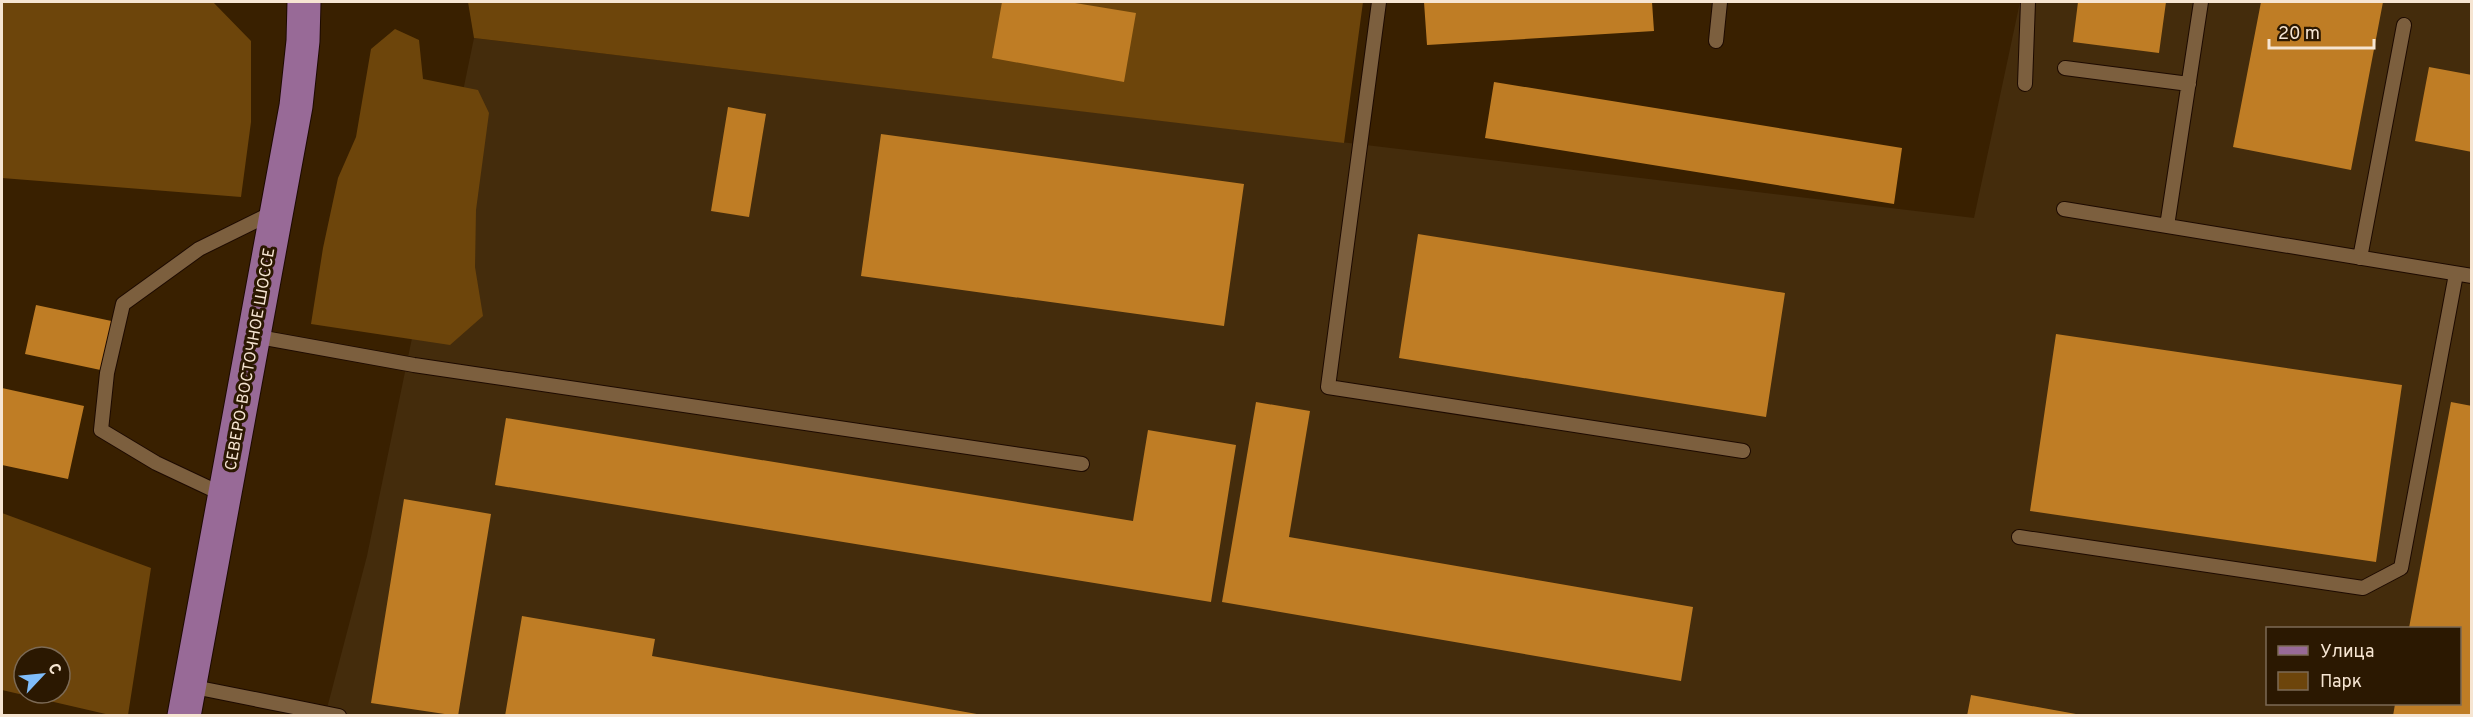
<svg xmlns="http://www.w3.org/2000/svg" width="2473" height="717" font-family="Overpass,sans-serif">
  <rect width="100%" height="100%" fill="#392000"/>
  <!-- built -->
  <path fill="#442c0c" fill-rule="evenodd" d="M2020 2H2471V715L325 716 367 556 474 38 1974 218ZM2268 628H2460V704H2268Z"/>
  <!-- green -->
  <path fill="#6d450b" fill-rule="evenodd" d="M2 2H213L251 41V122L241 197 2 178Z
    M468 2H1363L1344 143 474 38Z
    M395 29 419 40 423 79 478 90 489 113 476 210 475 267 483 316 450 345 311 324 323 248 338 178 356 137 371 49Z
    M2 513 151 568 128 715H110L2 690ZM24 657H60V693H24Z"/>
  <!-- building -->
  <path fill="#bf7d25" d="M1002 2H1069L1136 13 1124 82 992 58Z
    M1424 2H1652L1654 31 1427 45Z
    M2078 2H2166L2159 53 2073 42Z
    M2261 2H2383L2351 170 2233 147Z
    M2429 67 2472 75V152L2415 141Z
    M1494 82 1902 148 1894 204 1485 138Z
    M728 107 766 114 749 217 711 211Z
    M881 134 1244 184 1224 326 861 276Z
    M1418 234 1785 293 1766 417 1399 358Z
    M36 305 121 323 110 372 25 354Z
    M2056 334 2402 385 2376 562 2030 511Z
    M2 388 84 406 68 479 2 465Z
    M1256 402 1310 411 1289 537 1693 607 1681 681 1222 602Z
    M2451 402 2472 406 2471 716H2393L2395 704H2460V628H2409Z
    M506 418 1133 521 1148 430 1236 445 1211 602 495 485Z
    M404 499 491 514 458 716 371 703Z
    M522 616 655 639 652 656 988 716H505Z
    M1971 695 2076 714V716H1967Z"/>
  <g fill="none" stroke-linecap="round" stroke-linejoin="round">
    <defs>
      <path id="service" d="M1379 2 1328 387 1743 451
        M1716 41 1720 2
        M2065 68 2189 84
        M2025 84 2028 2
        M2064 209 2472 276
        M2167 226 2201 2
        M2360 258 2404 25
        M253 336 414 365 1082 464
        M224 495 156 463 101 430 107 373 123 304 199 249 274 212
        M2019 537 2363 588 2401 568 2456 274
        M189 686 339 716"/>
      <path id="primary" d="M184 716 296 106 303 41 304 2"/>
    </defs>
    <!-- service casing -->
    <use href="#service" stroke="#1d0a00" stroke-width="16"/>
    <!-- primary casing -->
    <use href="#primary" stroke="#1d0a00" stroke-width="35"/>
    <!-- service -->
    <use href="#service" stroke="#7c5f3e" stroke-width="14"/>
    <!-- primary -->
    <use href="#primary" stroke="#986a97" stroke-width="33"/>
  </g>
  <g text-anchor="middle" stroke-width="6" stroke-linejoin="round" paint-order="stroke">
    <!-- street labels -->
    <g font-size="16" fill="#f6e5d2" stroke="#2b1801">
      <text transform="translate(249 359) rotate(-80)" y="6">СЕВЕРО-ВОСТОЧНОЕ ШОССЕ</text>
    </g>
  </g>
  <!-- border -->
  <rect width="2473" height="717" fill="none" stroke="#f6e5d2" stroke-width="6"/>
  <!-- legend -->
  <rect x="2266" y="627" width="195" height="78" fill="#2b1801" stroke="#7c6a55" stroke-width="1.5"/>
  <rect x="2278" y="646" width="30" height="9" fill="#986a97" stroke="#7c6a55" stroke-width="1.5"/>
  <text x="2320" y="657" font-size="18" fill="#f6e5d2">Улица</text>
  <rect x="2278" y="672" width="30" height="18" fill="#6d450b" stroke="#7c6a55" stroke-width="1.5"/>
  <text x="2320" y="687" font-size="18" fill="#f6e5d2">Парк</text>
  <!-- north arrow -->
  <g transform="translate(42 675) rotate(64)"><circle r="28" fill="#2b1801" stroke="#7c6a55" stroke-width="1.5"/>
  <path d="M0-4.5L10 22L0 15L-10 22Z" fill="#80bdfa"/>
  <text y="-9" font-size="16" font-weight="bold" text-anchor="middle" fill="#f6e5d2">С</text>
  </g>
  <!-- scale -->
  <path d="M2269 39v9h105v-9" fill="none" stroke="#f6e5d2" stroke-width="3"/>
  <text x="2278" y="39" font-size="18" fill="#f6e5d2" stroke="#2b1801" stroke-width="4.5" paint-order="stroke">20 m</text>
</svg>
